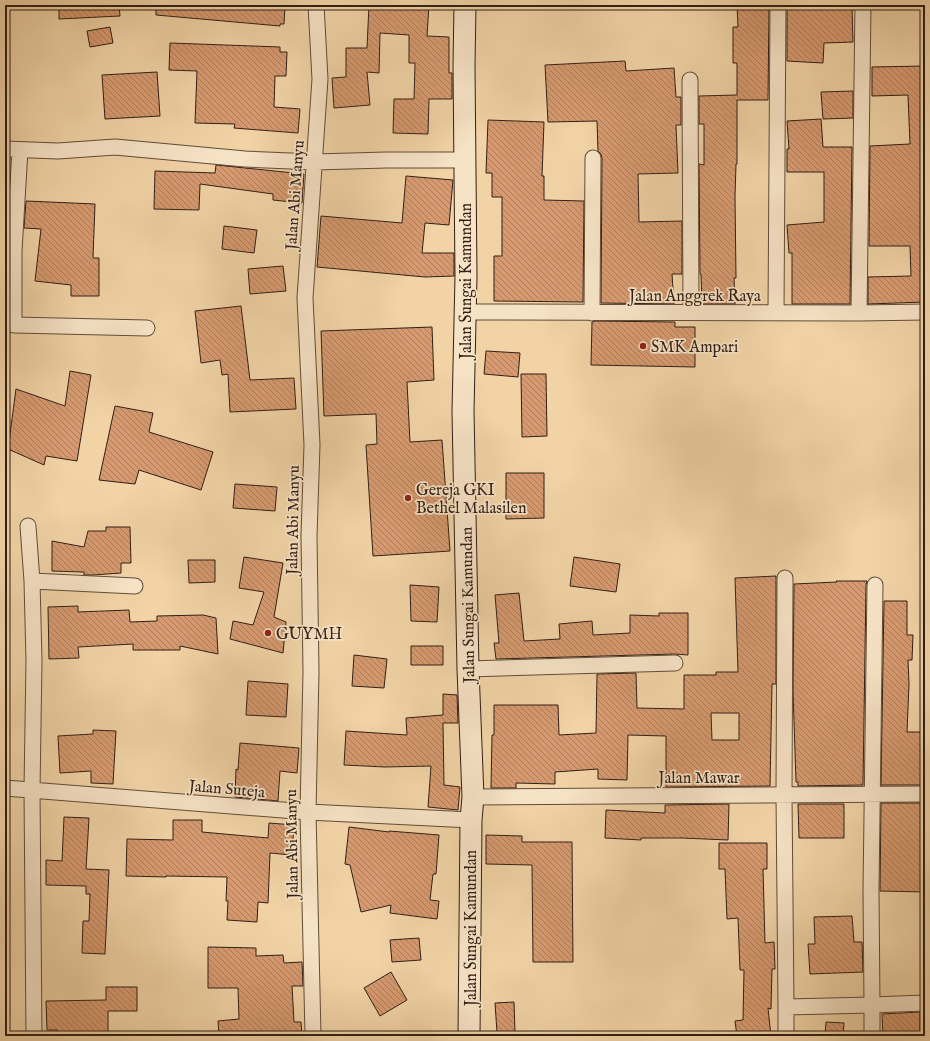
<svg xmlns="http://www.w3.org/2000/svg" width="930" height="1041" font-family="'IM FELL English',serif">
  <defs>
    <pattern id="building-back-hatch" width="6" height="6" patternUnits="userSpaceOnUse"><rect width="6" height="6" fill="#d79a70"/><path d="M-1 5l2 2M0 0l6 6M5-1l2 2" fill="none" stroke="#af7d5b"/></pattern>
  </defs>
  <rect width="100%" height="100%" fill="#f1d3a6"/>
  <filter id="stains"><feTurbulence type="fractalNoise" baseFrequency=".005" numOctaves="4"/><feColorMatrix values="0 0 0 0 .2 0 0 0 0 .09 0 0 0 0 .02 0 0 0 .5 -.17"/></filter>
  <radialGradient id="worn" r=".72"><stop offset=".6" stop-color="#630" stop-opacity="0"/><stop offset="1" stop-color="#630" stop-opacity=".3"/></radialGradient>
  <!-- building -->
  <path fill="url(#building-back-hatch)" stroke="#311f16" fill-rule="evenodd" d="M59 5H119L120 16 59 19Z
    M156 5H285L284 24H280V26L156 15Z
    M369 5H429L427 36 449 37V73H452V99H429L428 134 393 133 394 99H414L415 63H409V35L380 33 379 73 367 72 370 105 334 108 332 78 346 77V48H367Z
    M737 5H769L768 100H737V164H736L735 196 736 278H734L735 304H702L701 274H700L699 164 704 165V124H699V96L737 95V63H733V27H738Z
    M787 5 852 7 853 42 824 43 823 63 787 61Z
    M110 27 113 43 90 47 87 31Z
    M170 43 280 47V52H287L286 76H275L274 107 300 109 298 133 234 128 235 124 195 123 197 71 169 70Z
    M625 61 626 71 674 68 676 97H681V125H676L678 173 638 174 639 222 682 221V274H672L674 304 601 303 602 158 601 154 598 151 597 121 548 122 545 65Z
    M925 66V302L868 304V277L911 276 910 246H869L870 146 910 144 908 95 872 96V67Z
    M157 72 160 116 105 119 102 75Z
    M853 91V118L823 119 821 92Z
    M821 119 823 147H852L850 304H792V253H789L787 225 824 222V172H787V149H789L787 121Z
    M488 120 544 122 542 176H544V200L584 201 583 302 494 301V256H502V197H492V173H486Z
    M216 165 304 174 302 203 273 200V194L200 184 199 210 154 209 155 171 215 173Z
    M406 176 453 180 449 225 425 223 422 253H454V276L425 277 317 267 321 216 402 223Z
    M26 201 95 204 93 258H99V296H71V285L35 281 41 229 24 228Z
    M224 226 257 230 254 253 222 249Z
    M283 266 286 291 250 294 248 269Z
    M241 306 250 380 294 378 296 409 230 412 228 374 222 375 220 360 201 363 195 311Z
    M595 321 675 322V327H695V367L591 365 592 322Z
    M432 327 434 380 407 382 410 442 442 440 450 551 373 556 366 445 377 444 376 414 324 416 321 331Z
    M486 351 520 353 518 377 484 374Z
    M70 371 91 375 77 461 46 456 44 465 8 449 16 389 65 406Z
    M521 374H546L547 436 522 437Z
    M115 406 153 413 149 432 213 452 201 490 139 470 135 484 99 480Z
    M506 473H544V518L506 519Z
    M235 484 277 487 275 511 233 508Z
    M106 527H130L131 563H121V573L93 575H84V572L52 571V541L84 547 88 531H106Z
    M244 557 283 563 274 617 286 622 283 653 230 639 233 621 253 625 264 592 239 588Z
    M574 557 620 564 616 592 570 586Z
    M188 560H215V582L189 583Z
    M776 576V684H772L770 786 666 787V736L628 735 627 780 598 779V769L555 772V784L516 783V788H491L492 735H494V705H558L559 735 596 733 597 674 636 673 637 708 684 709V675H716V672H738L735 578ZM711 713H739V740H712Z
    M836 581H867L866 585 863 785 798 786V782H796L793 690 794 584 837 582Z
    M410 585 439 587 437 622 411 621Z
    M519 593 524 641 560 639 559 624 592 621 593 635 630 633V615L659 616V613H688V655L675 654 496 659 494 643H499L495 595Z
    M884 601H907V635H913L912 660H908L909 684 907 732H925V785H881Z
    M78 606V612L129 610 130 622 157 621V616L203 615 216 618 218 654 180 646V650H133V644L78 647 79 658 49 659 48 607Z
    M411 646H443V665H411Z
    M354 655 387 659 384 688 352 686Z
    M248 681 288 684 286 717 246 715Z
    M443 694 457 695 458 723H443L444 785 460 787 458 810 428 807 431 766 385 767 344 765 346 731 407 735 406 718 443 715Z
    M93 730 116 731 113 784 91 783V771L60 773 58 736 93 734Z
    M240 743 299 748 297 773 280 771 278 801 235 797 236 769 238 770Z
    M881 803H925V892L880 891Z
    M729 804 728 840 682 838H641V840L605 838 606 810 665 813V805Z
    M798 804H844V838H799Z
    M64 817 89 818 86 869 109 870 105 954 82 953 83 921H89L90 894H86V886L46 885V860L62 861Z
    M173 820H202V832L268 838 269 823 294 825 292 855 270 853 268 903 258 902 257 922 227 920 228 901H226L227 877 166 876V877L126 876 127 839 173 840Z
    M349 827 389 832V831L439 835 436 874H433L430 900 439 901 437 919 390 913 391 905 361 912 350 865 345 864Z
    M486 835 522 836V842H572L573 962H533L532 865 486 864Z
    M719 843H767V869H763L765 943 774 942 775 969H772L771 1009 768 1008 771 1036H737L735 1021 743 1020 744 970H740L738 918 727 919 725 869H719Z
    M852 916 854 942H862L863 972 810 974 808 944H815L814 917Z
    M419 938 421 960 392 962 390 940Z
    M208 947 256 948V956L283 955 284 963 302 962 303 986H292L294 1022H301L302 1036H219L218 1021 239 1019 238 988H208Z
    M391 972 407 1000 380 1016 364 988Z
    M106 987H137V1011H108V1036H57V1030H47L46 1001 106 1000Z
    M514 1002 515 1032H497L495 1003Z
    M920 1012V1036H883L882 1014Z
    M826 1022 844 1023 843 1036H825Z"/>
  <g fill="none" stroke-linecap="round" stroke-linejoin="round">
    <defs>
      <path id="minor" d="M690 80 691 312
        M5 149 58 151 115 147 245 159 315 162 386 160H465
        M20 150 14 251V325L147 328
        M465 312 859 313 925 312
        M592 313 593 158
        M776 313 778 5
        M859 313 863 5
        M28 526 32 581 34 661 32 790 34 1036
        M785 578 784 795 786 1007 872 1005V1036
        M32 581 135 586
        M875 585 871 891 872 1005 925 1003
        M468 669 675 663
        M5 788 308 812 471 820
        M473 797 925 794
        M786 1007V1036
        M313 1036 308 812 311 672 309 536 312 445 305 298 320 79 316 5"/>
      <path id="secondary" d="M465 5 464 66 466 276 463 411 468 669 473 797 471 820 469 1036"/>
    </defs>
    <!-- minor casing -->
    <use href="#minor" stroke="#614c3a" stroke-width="17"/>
    <!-- secondary casing -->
    <use href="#secondary" stroke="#311f16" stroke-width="23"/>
    <!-- minor -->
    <use href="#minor" stroke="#f6e2c5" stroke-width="15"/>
    <!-- secondary -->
    <use href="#secondary" stroke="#f6e2c5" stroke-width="21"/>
  </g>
  <!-- markers -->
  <g fill="#8f2418" stroke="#f6e2c5" stroke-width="1.5">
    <circle cx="643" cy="346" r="4"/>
    <circle cx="408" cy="498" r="4"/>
    <circle cx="268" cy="633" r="4"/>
  </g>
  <g text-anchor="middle" stroke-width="3.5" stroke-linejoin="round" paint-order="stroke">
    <!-- street labels -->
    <g font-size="16" fill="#311f16" stroke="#f6e2c5">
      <text transform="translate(294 195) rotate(-86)" y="6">Jalan Abi Manyu</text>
      <text transform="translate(465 281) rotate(-90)" y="6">Jalan Sungai Kamundan</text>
      <text x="695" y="301">Jalan Anggrek Raya</text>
      <text transform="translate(292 520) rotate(-89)" y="6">Jalan Abi Manyu</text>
      <text transform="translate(467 605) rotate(-91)" y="6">Jalan Sungai Kamundan</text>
      <text x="699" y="783">Jalan Mawar</text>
      <text transform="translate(227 788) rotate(5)" y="6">Jalan Suteja</text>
      <text transform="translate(291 844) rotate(-91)" y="6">Jalan Abi Manyu</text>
      <text transform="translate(470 928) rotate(-90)" y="6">Jalan Sungai Kamundan</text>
    </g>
    <!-- poi labels -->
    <g font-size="16" fill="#311f16" stroke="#f6e2c5" text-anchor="start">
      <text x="651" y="352">SMK Ampari</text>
      <text x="416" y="495">Gereja GKI<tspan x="416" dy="18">Bethel Malasilen</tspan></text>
      <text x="276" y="639">GUYMH</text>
    </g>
  </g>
  <!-- margin -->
  <rect width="930" height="1041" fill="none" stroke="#f1d3a6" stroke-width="20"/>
  <rect x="6" y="6" width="918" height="1029" fill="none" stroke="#311f16" stroke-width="2"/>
  <rect x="10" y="10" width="910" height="1021" fill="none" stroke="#311f16"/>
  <rect width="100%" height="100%" filter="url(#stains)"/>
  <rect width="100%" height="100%" fill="url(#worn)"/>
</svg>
